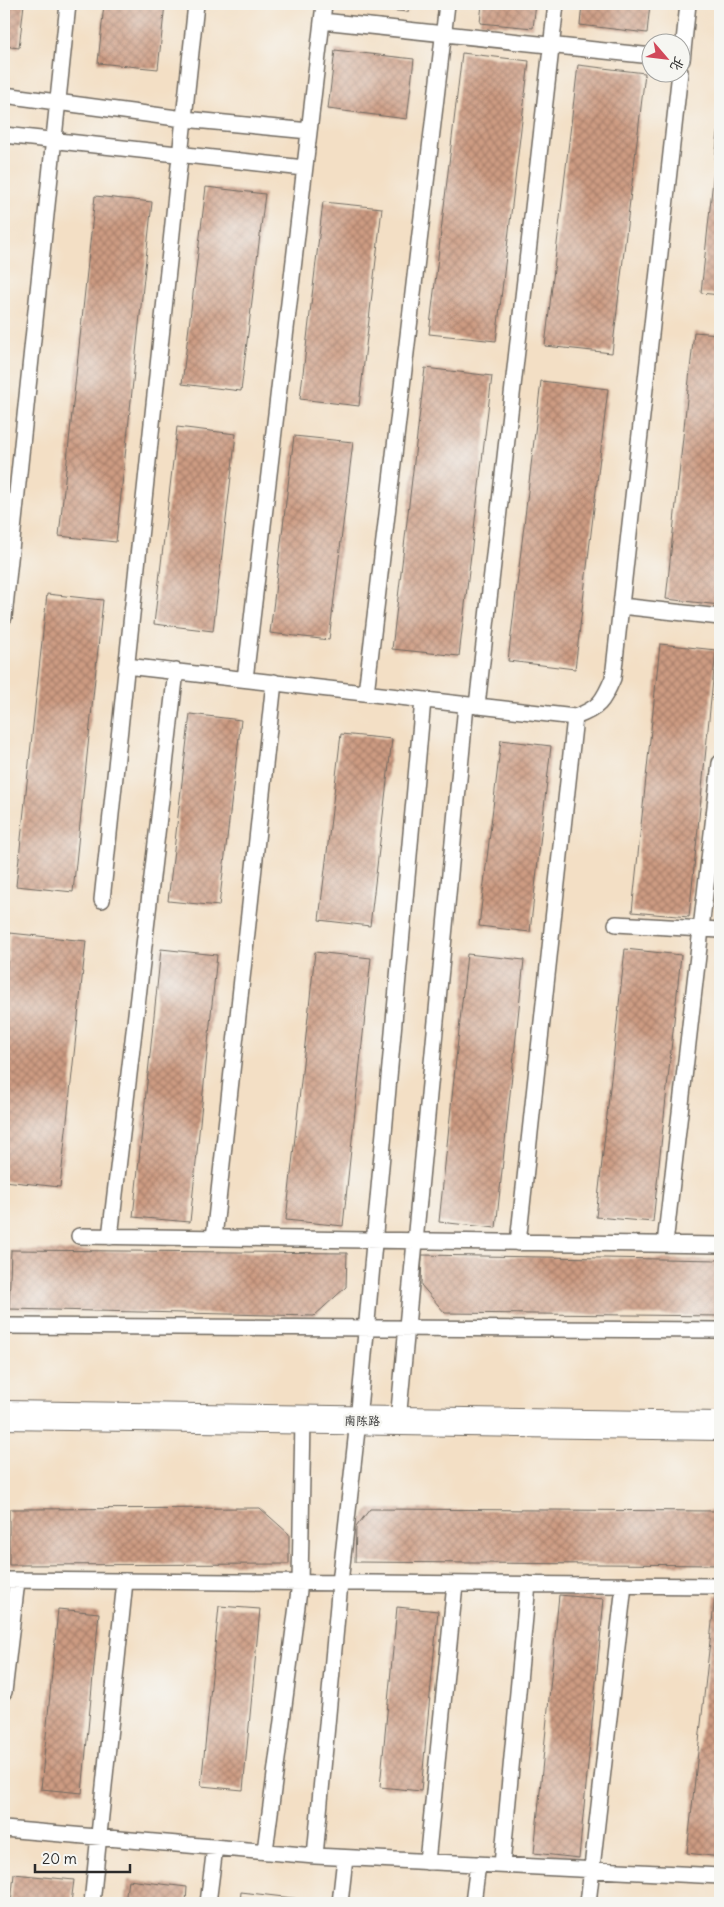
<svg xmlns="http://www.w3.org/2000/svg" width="724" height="1907" font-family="Delius,'LXGW WenKai TC',sans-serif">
  <defs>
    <pattern id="building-cross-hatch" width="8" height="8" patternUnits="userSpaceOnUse" patternTransform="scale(1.25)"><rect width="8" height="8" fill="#cd9b82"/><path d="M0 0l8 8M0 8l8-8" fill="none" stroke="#a77f6b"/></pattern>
  </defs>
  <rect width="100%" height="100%" fill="#f6f6f2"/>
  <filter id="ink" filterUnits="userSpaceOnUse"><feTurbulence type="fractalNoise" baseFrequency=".02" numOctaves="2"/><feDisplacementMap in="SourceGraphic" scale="10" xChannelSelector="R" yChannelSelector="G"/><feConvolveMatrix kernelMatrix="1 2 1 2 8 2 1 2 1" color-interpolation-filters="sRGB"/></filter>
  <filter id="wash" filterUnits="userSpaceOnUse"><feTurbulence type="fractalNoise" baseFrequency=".0096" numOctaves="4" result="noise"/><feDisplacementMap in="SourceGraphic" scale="20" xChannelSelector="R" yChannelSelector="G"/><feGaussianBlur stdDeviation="1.12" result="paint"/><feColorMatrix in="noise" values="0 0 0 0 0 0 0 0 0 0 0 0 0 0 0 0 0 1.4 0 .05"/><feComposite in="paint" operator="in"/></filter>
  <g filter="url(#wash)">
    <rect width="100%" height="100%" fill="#f3dfc5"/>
    <g id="blocks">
      <!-- building -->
      <path fill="url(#building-cross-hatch)" d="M4 4H24L19 48 4 46Z
        M104 4H165L158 69 98 63Z
        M356 4H409L408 12 355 7Z
        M482 4H536L533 28 480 23Z
        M582 4H650L647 33 580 25Z
        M335 50 414 59 407 119 328 109Z
        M462 53 529 61 496 341 429 334Z
        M578 65 645 73 612 353 545 346Z
        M719 123H720V295L701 293Z
        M206 187 265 194 241 391 182 384Z
        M95 196 152 202 116 542 59 536Z
        M323 202 382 208 359 406 300 399Z
        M694 332 720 334V605L666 599Z
        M425 368 492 376 459 656 392 649Z
        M541 381 608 389 575 669 508 661Z
        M177 427 236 434 213 631 154 624Z
        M294 436 353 442 329 640 270 633Z
        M47 594 103 600 73 892 16 886Z
        M660 644 716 650 689 917 632 912Z
        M190 714 241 720 219 906 168 901Z
        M341 734 392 739 370 926 319 920Z
        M501 740 551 746 530 932 479 926Z
        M10 933 86 941 60 1187 4 1181V996Z
        M161 949 217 955 190 1222 133 1217Z
        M625 949 681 955 653 1222 596 1217Z
        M315 952 371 958 343 1226 286 1220Z
        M467 954 524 960 496 1228 439 1222Z
        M11 1250 347 1253 346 1287 314 1316 9 1309Z
        M422 1255 720 1260V1316L445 1313 421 1285Z
        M260 1508 289 1534V1564L9 1565V1509Z
        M370 1509 720 1511V1565L355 1562 356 1527Z
        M559 1595 604 1599 579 1858 534 1853Z
        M715 1595H720V1857L687 1853Z
        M219 1606 260 1609 243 1790 201 1786Z
        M397 1607 438 1611 421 1791 380 1787Z
        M58 1609 99 1613 82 1793 41 1789Z
        M14 1874 74 1880 71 1903H11Z
        M128 1880 187 1887 186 1903H125Z
        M241 1892 301 1899V1903H240Z"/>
    </g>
  </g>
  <g filter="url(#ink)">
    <use href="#blocks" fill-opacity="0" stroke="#716a61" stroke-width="1"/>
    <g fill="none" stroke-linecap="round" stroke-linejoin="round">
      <defs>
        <path id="service" d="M322 21 652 56
          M682 60 688 4
          M4 95 184 119 309 131
          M4 135 304 168
          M621 606 720 617
          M4 617 68 4
          M126 666 575 717C599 708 603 702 613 678L680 72
          M245 679 324 4
          M366 693 447 4
          M477 706 556 4
          M102 900 196 4
          M616 924 720 930
          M79 1236 720 1245
          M110 1237 176 671
          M214 1238 274 682
          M518 1243 575 717
          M665 1244 720 763
          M4 1326 720 1330
          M398 1421 466 705
          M4 1580 720 1586
          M4 1692 17 1581
          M4 1829 315 1856 720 1876
          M265 1851 300 1583 303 1420
          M315 1856 340 1583 358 1421 423 700
          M427 1862 455 1584
          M502 1865 528 1584
          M92 1903 125 1581
          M208 1903 215 1847
          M340 1903 345 1858
          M473 1903 478 1864
          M588 1903 624 1585"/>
        <path id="tertiary" d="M4 1415 720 1426"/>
      </defs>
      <!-- service casing -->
      <use href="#service" stroke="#716a61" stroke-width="18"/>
      <!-- tertiary casing -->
      <use href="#tertiary" stroke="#716a61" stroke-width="30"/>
      <!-- service -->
      <use href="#service" stroke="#fff" stroke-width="15"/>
      <!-- tertiary -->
      <use href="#tertiary" stroke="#fff" stroke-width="28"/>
    </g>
  </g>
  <g text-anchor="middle" stroke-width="5" stroke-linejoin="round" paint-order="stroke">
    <!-- street labels -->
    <g font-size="12" fill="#2b2b2b" stroke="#f6f6f2">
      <text transform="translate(362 1421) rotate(1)" y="4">南陈路</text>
    </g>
  </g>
  <!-- margin -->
  <rect width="724" height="1907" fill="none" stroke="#f6f6f2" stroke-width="20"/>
  <!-- north arrow -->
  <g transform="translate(666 58) rotate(118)"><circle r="24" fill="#f6f6f2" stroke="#a5a5a2"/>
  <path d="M0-4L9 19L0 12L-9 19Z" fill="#d1495b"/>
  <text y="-8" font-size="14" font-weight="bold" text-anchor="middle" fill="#2b2b2b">北</text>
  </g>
  <!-- scale -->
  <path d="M35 1864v8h95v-8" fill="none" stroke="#2b2b2b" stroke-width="2.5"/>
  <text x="42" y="1864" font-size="15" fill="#2b2b2b" stroke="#f6f6f2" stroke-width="4" paint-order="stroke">20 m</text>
</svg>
